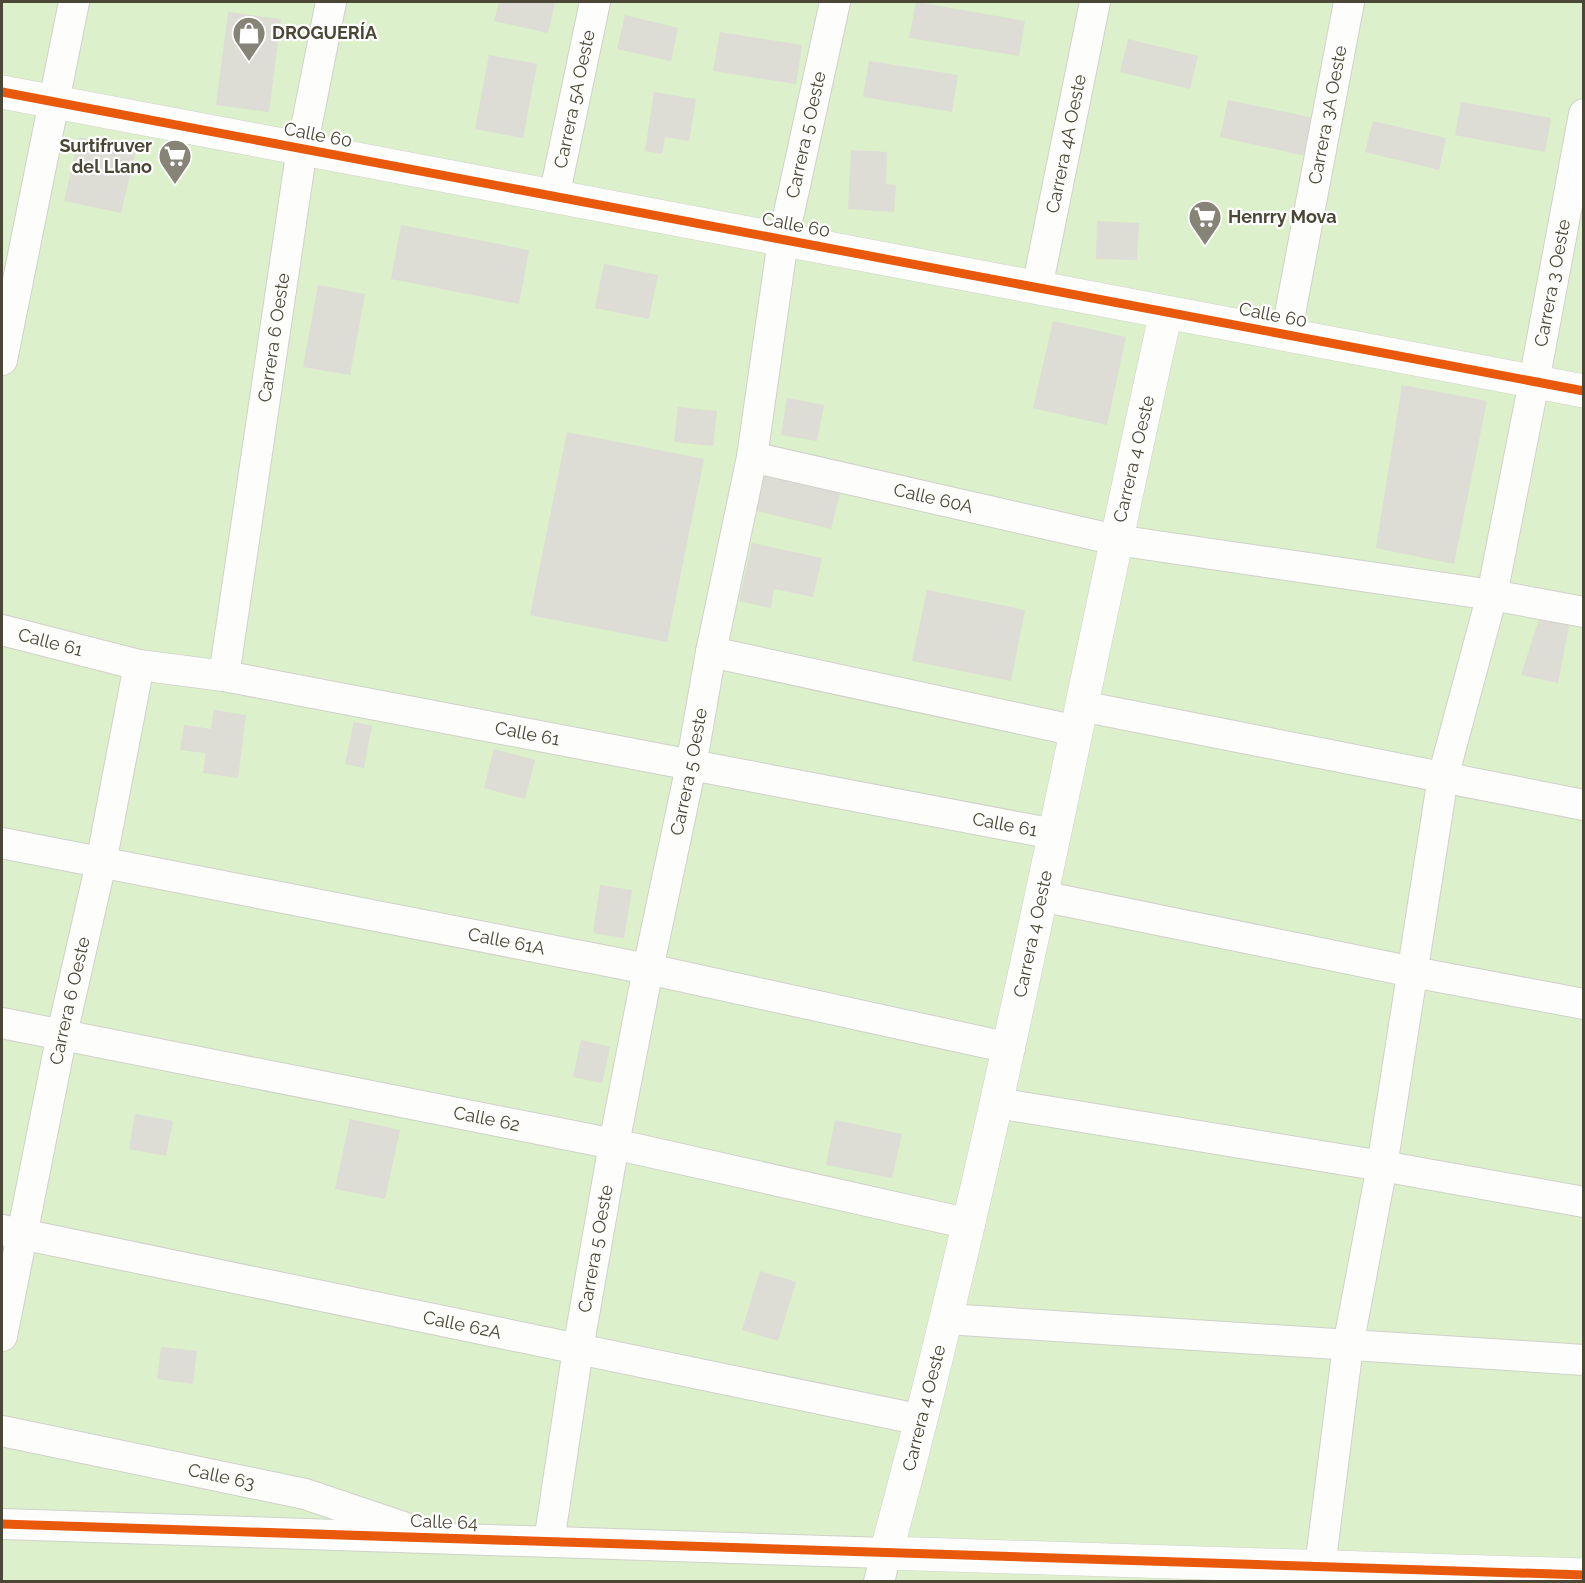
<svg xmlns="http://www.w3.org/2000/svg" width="1585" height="1583" font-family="Raleway,sans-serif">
  <rect width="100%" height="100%" fill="#f3f3ed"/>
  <!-- green -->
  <path fill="#dbf0cb" d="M2 2H1583V1581H2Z"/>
  <!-- building -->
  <path fill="#dddcd5" d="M499 2H555L548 33 494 21Z
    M916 2 1025 21 1019 56 909 38Z
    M228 12 281 19 269 112 216 105Z
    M625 15 678 28 671 61 617 49Z
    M720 32 802 45 796 84 713 71Z
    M1128 39 1198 56 1190 89 1120 72Z
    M489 55 537 64 523 138 475 129Z
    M869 61 958 75 952 112 863 97Z
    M654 92 696 99 689 141 665 137 662 154 645 151Z
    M1228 100 1314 118 1306 156 1220 137Z
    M1461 102 1551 118 1545 152 1455 135Z
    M1373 121 1446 138 1439 170 1365 152Z
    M79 137 136 150 121 213 64 201Z
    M851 150 887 152 886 184 896 185 894 212 848 209Z
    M1097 221 1139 223 1137 260 1096 259Z
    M401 225 529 250 519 304 391 279Z
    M604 264 658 275 649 319 595 308Z
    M318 285 365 294 350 375 303 367Z
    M1053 321 1126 337 1107 425 1033 408Z
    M1402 385 1487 401 1454 564 1376 548Z
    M787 398 824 405 817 441 781 435Z
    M678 407 717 411 713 446 674 442Z
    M567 432 704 459 667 642 530 615Z
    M764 467 842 486 831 529 754 510Z
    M752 543 822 558 813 597 774 589 771 608 739 601Z
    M927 590 1025 610 1011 681 912 661Z
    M1540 616 1570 621 1558 683 1521 675Z
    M214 710 246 715 238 778 203 773 206 753 180 750 184 725 211 729Z
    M354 722 372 726 364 768 345 764Z
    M494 749 535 760 525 799 484 788Z
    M600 885 632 890 624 938 593 933Z
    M581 1040 610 1047 602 1083 573 1077Z
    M135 1114 173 1121 166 1156 129 1149Z
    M350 1119 400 1130 385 1199 335 1189Z
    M835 1120 902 1134 892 1178 826 1165Z
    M760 1271 796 1282 778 1341 742 1330Z
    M161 1347 197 1351 193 1384 157 1379Z"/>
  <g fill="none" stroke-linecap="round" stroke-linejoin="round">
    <defs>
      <g id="minor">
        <path id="s1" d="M554 197 595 2"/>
        <path id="s2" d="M1037 288 1095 2"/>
        <path id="s3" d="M1286 335 1349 2"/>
        <path d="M2 360 74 2"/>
        <path id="s4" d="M752 457 1116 540 1492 595 1584 612"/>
        <path id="s5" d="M2 630 139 665 224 676 1054 834"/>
        <path d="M711 652 1077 731"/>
        <path id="s6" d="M224 676 302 148 331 2"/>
        <path d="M1081 706 1584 805"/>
        <path id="s7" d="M2 843 648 969 1010 1048"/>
        <path d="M1041 896 1413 972 1584 1004"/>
        <path id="s8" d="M2 1023 614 1144 970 1224"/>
        <path d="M997 1103 1382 1166 1584 1202"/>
        <path id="s9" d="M2 1230 922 1420"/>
        <path d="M946 1319 1584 1360"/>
        <path id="s10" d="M2 1336 62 1034 101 863 139 665"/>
        <path id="s11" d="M2 1431 305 1494 406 1528"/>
        <path d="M2 1524 886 1553 879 1582"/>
        <path id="s12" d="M549 1542 578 1349 614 1144 648 969 691 766 711 652 752 457 783 240 835 2"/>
        <path id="s13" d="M1320 1567 1348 1346 1382 1166 1443 777 1492 595 1534 382 1584 114"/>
      </g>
      <path id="tertiary" d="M2 92 1584 391
        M1166 312C1074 726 997 1144 886 1553L1584 1575"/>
    </defs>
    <!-- minor casing -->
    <use href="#minor" stroke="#d1d1ca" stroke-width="32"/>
    <!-- tertiary casing -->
    <use href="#tertiary" stroke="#d1d1ca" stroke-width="34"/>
    <!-- minor -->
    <use href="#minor" stroke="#fdfdfc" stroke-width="30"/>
    <!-- tertiary -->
    <use href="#tertiary" stroke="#fdfdfc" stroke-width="33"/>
    <defs>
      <path id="cycleway" d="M2 92 1584 391
        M2 1524 1584 1575"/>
    </defs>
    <!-- cycleway casing -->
    <use href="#cycleway" stroke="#fff" stroke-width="13"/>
    <!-- cycleway -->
    <use href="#cycleway" stroke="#e8590c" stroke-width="9"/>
  </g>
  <!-- icons -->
  <defs>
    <symbol id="shop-pin" viewBox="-11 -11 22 30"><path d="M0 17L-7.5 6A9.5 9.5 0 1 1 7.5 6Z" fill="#868377" stroke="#fff"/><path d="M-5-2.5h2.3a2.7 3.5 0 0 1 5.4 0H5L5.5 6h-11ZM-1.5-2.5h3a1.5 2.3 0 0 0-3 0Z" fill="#fff"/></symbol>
    <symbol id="supermarket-pin" viewBox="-11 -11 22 30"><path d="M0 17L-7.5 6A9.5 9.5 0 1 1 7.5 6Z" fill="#868377" stroke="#fff"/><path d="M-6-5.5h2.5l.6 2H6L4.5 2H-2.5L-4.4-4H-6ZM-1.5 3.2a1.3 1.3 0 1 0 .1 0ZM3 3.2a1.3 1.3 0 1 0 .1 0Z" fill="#fff"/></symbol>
  </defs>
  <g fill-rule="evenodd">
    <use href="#shop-pin" x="230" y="14" width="38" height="52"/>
    <use href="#supermarket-pin" x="156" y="137" width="38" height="52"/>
    <use href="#supermarket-pin" x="1186" y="198" width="38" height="52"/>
  </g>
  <g text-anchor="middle" stroke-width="4.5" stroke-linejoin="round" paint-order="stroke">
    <!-- poi labels -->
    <g font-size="18" font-weight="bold" fill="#4b4737" stroke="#fff" text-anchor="start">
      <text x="272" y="39">DROGUERÍA</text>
      <text x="152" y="152" text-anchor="end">Surtifruver<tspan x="152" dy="21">del Llano</tspan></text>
      <text x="1228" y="223">Henrry Mova</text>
    </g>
    <!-- street labels -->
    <g font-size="18" fill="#4b4737" stroke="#fff">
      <text dy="6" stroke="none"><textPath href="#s1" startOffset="100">Carrera 5A Oeste</textPath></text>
      <text dy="6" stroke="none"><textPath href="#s3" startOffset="224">Carrera 3A Oeste</textPath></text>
      <text dy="6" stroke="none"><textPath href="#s12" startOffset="1431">Carrera 5 Oeste</textPath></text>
      <text transform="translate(318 135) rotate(11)" y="6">Calle 60</text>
      <text dy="6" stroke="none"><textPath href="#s2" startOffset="147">Carrera 4A Oeste</textPath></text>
      <text transform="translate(796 225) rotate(11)" y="6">Calle 60</text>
      <text dy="6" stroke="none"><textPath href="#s13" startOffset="1306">Carrera 3 Oeste</textPath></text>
      <text transform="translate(1273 315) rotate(11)" y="6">Calle 60</text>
      <text dy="6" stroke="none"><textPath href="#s6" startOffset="342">Carrera 6 Oeste</textPath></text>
      <text transform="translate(1134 459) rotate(-77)" y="6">Carrera 4 Oeste</text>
      <text dy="6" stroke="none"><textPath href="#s4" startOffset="186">Calle 60A</textPath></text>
      <text dy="6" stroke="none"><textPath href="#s5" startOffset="50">Calle 61</textPath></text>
      <text dy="6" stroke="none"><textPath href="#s5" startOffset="536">Calle 61</textPath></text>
      <text dy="6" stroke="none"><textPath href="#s12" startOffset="783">Carrera 5 Oeste</textPath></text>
      <text dy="6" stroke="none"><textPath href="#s5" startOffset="1022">Calle 61</textPath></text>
      <text transform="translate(1033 934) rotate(-78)" y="6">Carrera 4 Oeste</text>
      <text dy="6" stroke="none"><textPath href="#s7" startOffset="514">Calle 61A</textPath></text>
      <text dy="6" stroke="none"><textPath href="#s10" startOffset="342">Carrera 6 Oeste</textPath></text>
      <text dy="6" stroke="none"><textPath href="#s8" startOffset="494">Calle 62</textPath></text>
      <text dy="6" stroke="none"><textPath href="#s12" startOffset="297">Carrera 5 Oeste</textPath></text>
      <text dy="6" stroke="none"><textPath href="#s9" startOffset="470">Calle 62A</textPath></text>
      <text transform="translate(924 1408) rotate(-76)" y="6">Carrera 4 Oeste</text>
      <text dy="6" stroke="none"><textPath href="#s11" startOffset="224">Calle 63</textPath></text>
      <text transform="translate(444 1522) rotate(2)" y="6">Calle 64</text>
    </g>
  </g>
  <!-- border -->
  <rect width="1585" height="1583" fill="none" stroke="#4b4737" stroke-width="6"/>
</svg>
